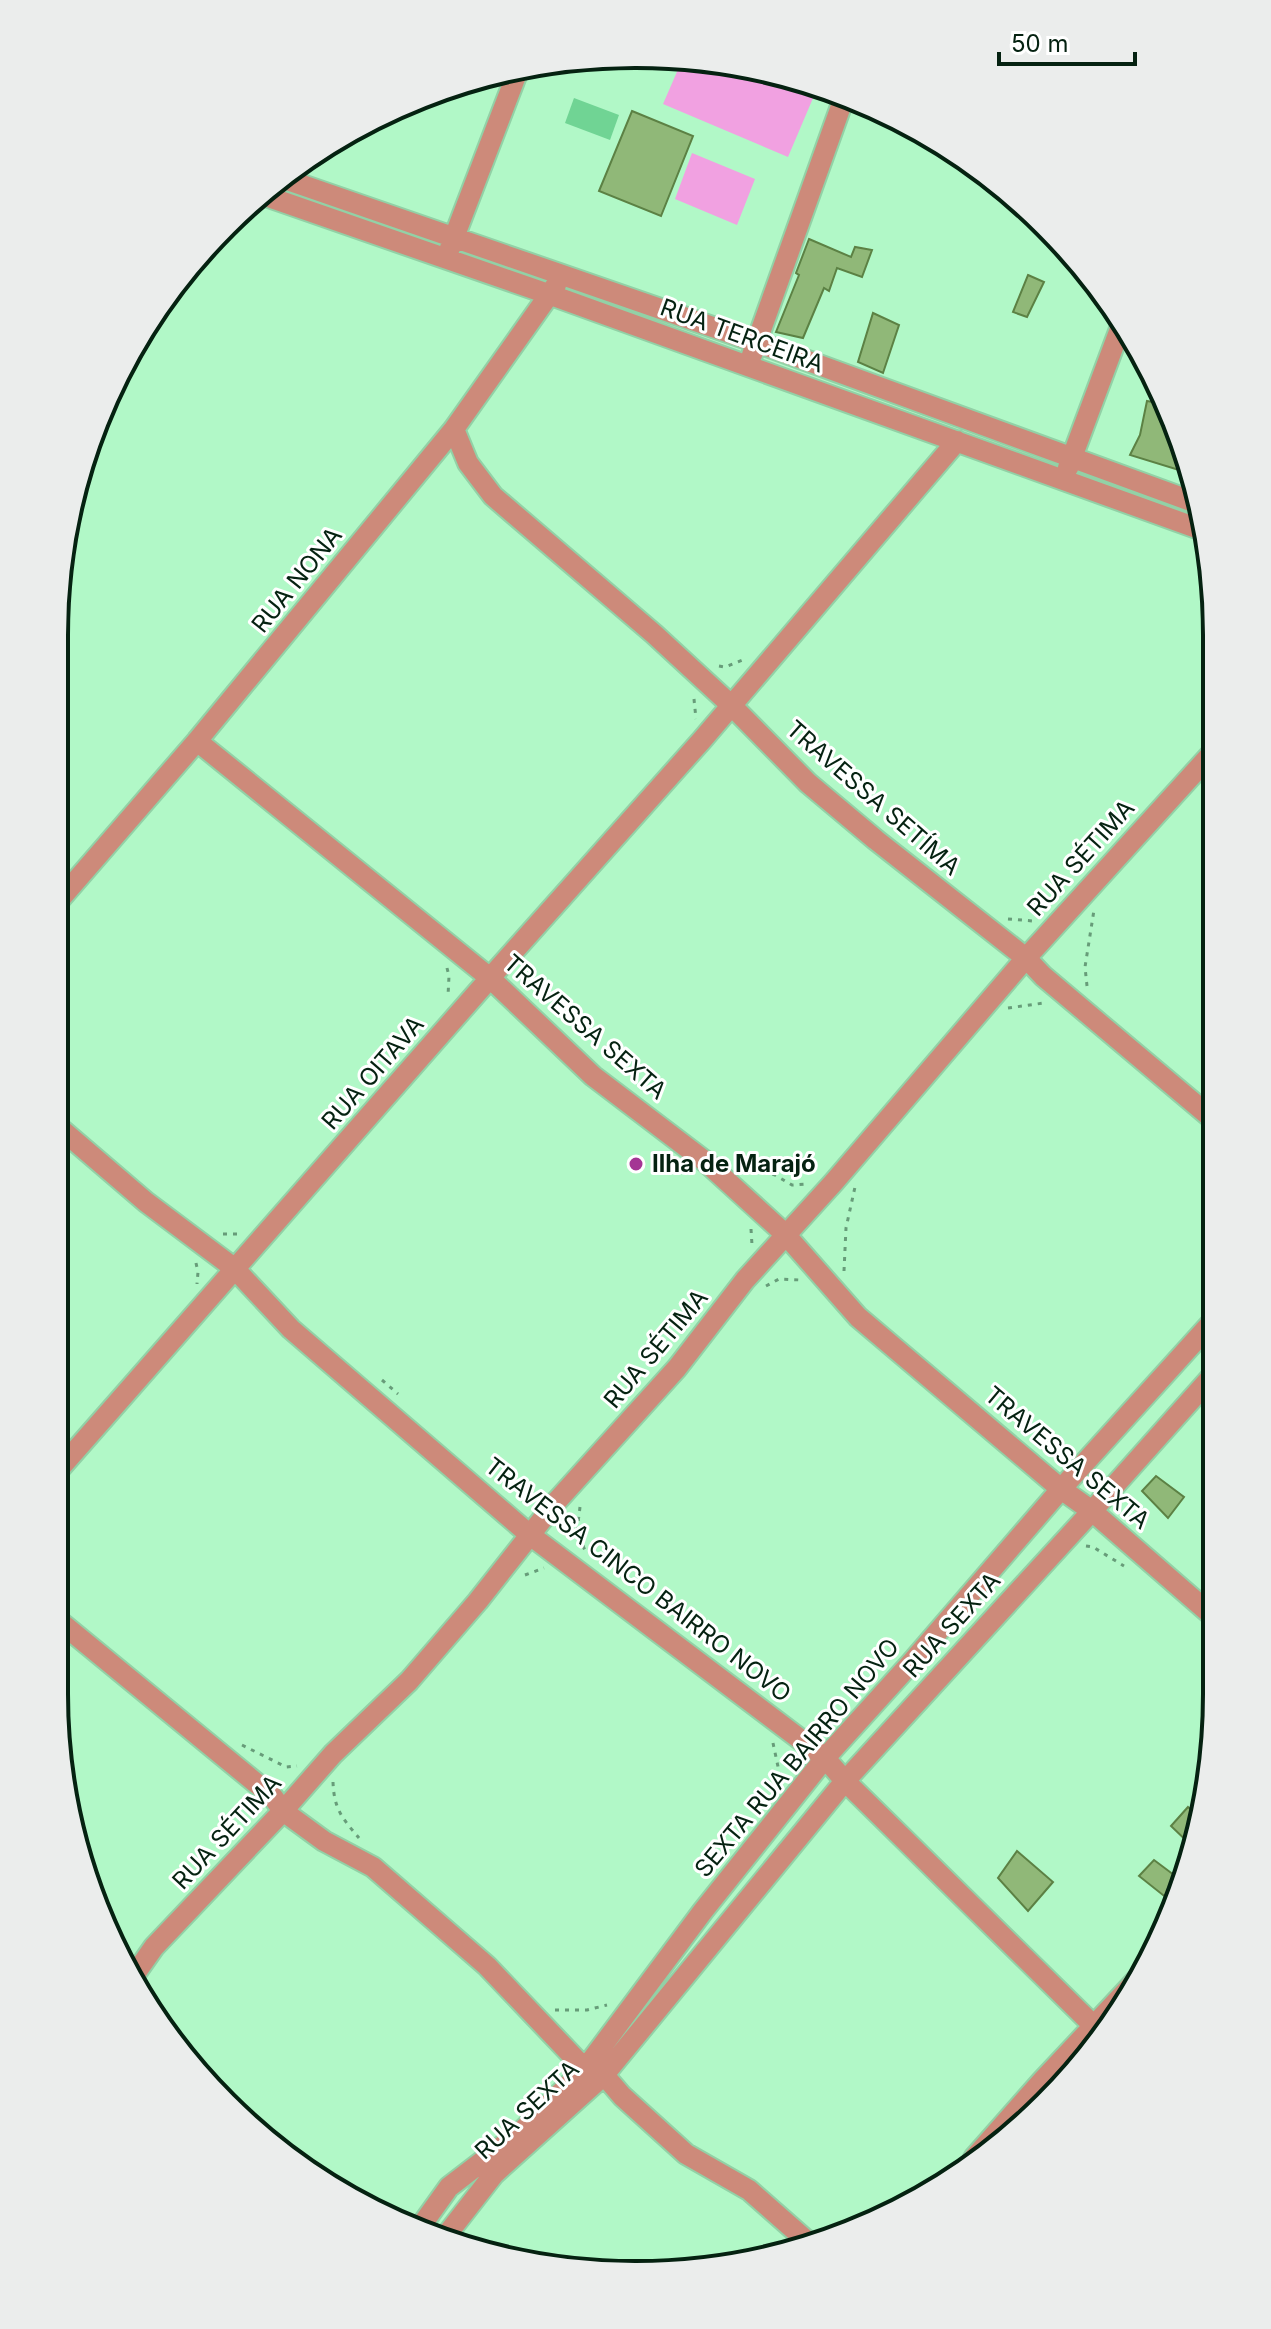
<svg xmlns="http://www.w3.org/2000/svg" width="1271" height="2329" font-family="Inter,sans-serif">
  <rect width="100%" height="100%" fill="#b1f8c7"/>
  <!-- green -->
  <path fill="#f1a1e1" d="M683 58 711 59 819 84 788 157 663 104Z
    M692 153 755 179 737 225 675 199Z"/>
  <!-- water -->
  <path fill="#70d494" d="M574 98 619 115 610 140 565 123Z"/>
  <!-- building -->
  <path fill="#90b878" stroke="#5c8144" stroke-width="2" d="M632 111 693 136 661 216 599 191Z
    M809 239 851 257 855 247 872 250 862 277 837 268 829 291 824 288 803 338 776 332 799 275 796 273Z
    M1028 275 1044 282 1027 317 1013 312Z
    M873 313 899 325 883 373 858 362Z
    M1147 401 1164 404 1186 448 1192 474 1130 455 1140 435Z
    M1156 1476 1184 1497 1168 1518 1142 1491Z
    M1188 1807 1201 1818 1195 1849 1171 1826Z
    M1017 1851 1053 1882 1028 1911 998 1878Z
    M1154 1860 1182 1881 1173 1903 1139 1876Z"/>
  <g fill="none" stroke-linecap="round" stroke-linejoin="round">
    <defs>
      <path id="minor" d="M279 177 756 342 1199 504
        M260 194 551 295 1205 531
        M450 248 519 68
        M752 355 845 95
        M454 429 468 463 493 496 654 634 732 706 808 783 876 840 1026 958 1043 976 1214 1120
        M1068 468 1123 321
        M197 741 490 978 593 1076 706 1162 785 1234 858 1317 1061 1489 1092 1511 1215 1618
        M55 905 197 741 454 429 556 285
        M55 1124 146 1202 234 1268 291 1329 530 1535 825 1758 845 1781 1094 2026 1098 2034
        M54 1475 490 978 702 740 957 441
        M54 1617 273 1797 283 1811 324 1841 373 1867 487 1966 585 2069 604 2075 622 2096 686 2154 749 2190 808 2242
        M135 1974 154 1947 283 1811 333 1754 409 1681 478 1601 556 1502 677 1368 745 1280 834 1182 1026 958 1213 752
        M974 2158 1042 2081 1145 1971
        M421 2226 449 2187 522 2131 585 2069 703 1911 825 1758 911 1663 1061 1489 1214 1320
        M445 2237 494 2174 604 2075 845 1781 1092 1511 1215 1373"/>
    </defs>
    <!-- minor casing -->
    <use href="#minor" stroke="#92d1a6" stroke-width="24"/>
    <!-- path -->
    <path stroke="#679c79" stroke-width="3" stroke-dasharray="4 6" stroke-linecap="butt" d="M719 666 725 667 745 659
      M694 699 696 719
      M1008 919 1033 921
      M447 968 449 976 448 996
      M1087 986 1085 967 1094 910
      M1008 1008 1044 1003
      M735 1160 775 1175 792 1185 806 1184
      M751 1229 752 1245
      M223 1234H240
      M196 1263 198 1272 197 1284
      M844 1271 846 1228 855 1187
      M766 1286 779 1279 801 1280
      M382 1380 398 1394
      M580 1507 577 1531 586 1553
      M1086 1546 1093 1547 1124 1566
      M525 1575 544 1568
      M773 1743 780 1776 778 1786
      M242 1745 286 1767 297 1766
      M333 1782C334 1809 342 1818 359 1838
      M555 2010H587L607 2005"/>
    <!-- minor -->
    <use href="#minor" stroke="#cd8a7a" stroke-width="20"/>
  </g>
  <!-- markers -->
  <circle fill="#a43594" stroke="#fff" stroke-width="3" cx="636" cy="1164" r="8"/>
  <g text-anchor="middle" stroke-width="6" stroke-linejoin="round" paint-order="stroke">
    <!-- street labels -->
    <g font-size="24" fill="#052211" stroke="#fff">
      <text transform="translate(742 336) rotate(20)" y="8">RUA TERCEIRA</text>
      <text transform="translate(297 580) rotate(-51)" y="8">RUA NONA</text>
      <text transform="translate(873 798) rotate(41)" y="8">TRAVESSA SETÍMA</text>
      <text transform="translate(1081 858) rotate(-48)" y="8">RUA SÉTIMA</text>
      <text transform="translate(585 1027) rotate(41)" y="8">TRAVESSA SEXTA</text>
      <text transform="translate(373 1073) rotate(-49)" y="8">RUA OITAVA</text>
      <text transform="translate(656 1349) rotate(-50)" y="8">RUA SÉTIMA</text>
      <text transform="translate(1067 1458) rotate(40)" y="8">TRAVESSA SEXTA</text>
      <text transform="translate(638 1580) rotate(38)" y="8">TRAVESSA CINCO BAIRRO NOVO</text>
      <text transform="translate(952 1625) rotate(-48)" y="8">RUA SEXTA</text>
      <text transform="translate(797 1758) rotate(-50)" y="8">SEXTA RUA BAIRRO NOVO</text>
      <text transform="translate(227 1832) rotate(-47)" y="8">RUA SÉTIMA</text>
      <text transform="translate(527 2110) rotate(-43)" y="8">RUA SEXTA</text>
    </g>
    <!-- poi labels -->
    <g font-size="24" font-weight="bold" fill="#052211" stroke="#fff" text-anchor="start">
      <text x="652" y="1172">Ilha de Marajó</text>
    </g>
  </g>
  <!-- crop -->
  <path d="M0 0H1271V2329H0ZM635 68H636A567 567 0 0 1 1203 635V1694A567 567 0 0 1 636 2261H635A567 567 0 0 1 68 1694V635A567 567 0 0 1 635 68Z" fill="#ebedec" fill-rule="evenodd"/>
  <path fill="none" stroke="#052211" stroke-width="4" d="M635 68H636A567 567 0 0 1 1203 635V1694A567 567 0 0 1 636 2261H635A567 567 0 0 1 68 1694V635A567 567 0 0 1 635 68Z"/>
  <!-- scale -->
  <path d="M999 52v12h136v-12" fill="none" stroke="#052211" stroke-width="4"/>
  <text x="1011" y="52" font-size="24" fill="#052211" stroke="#ffffff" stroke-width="6" paint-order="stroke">50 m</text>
</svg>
